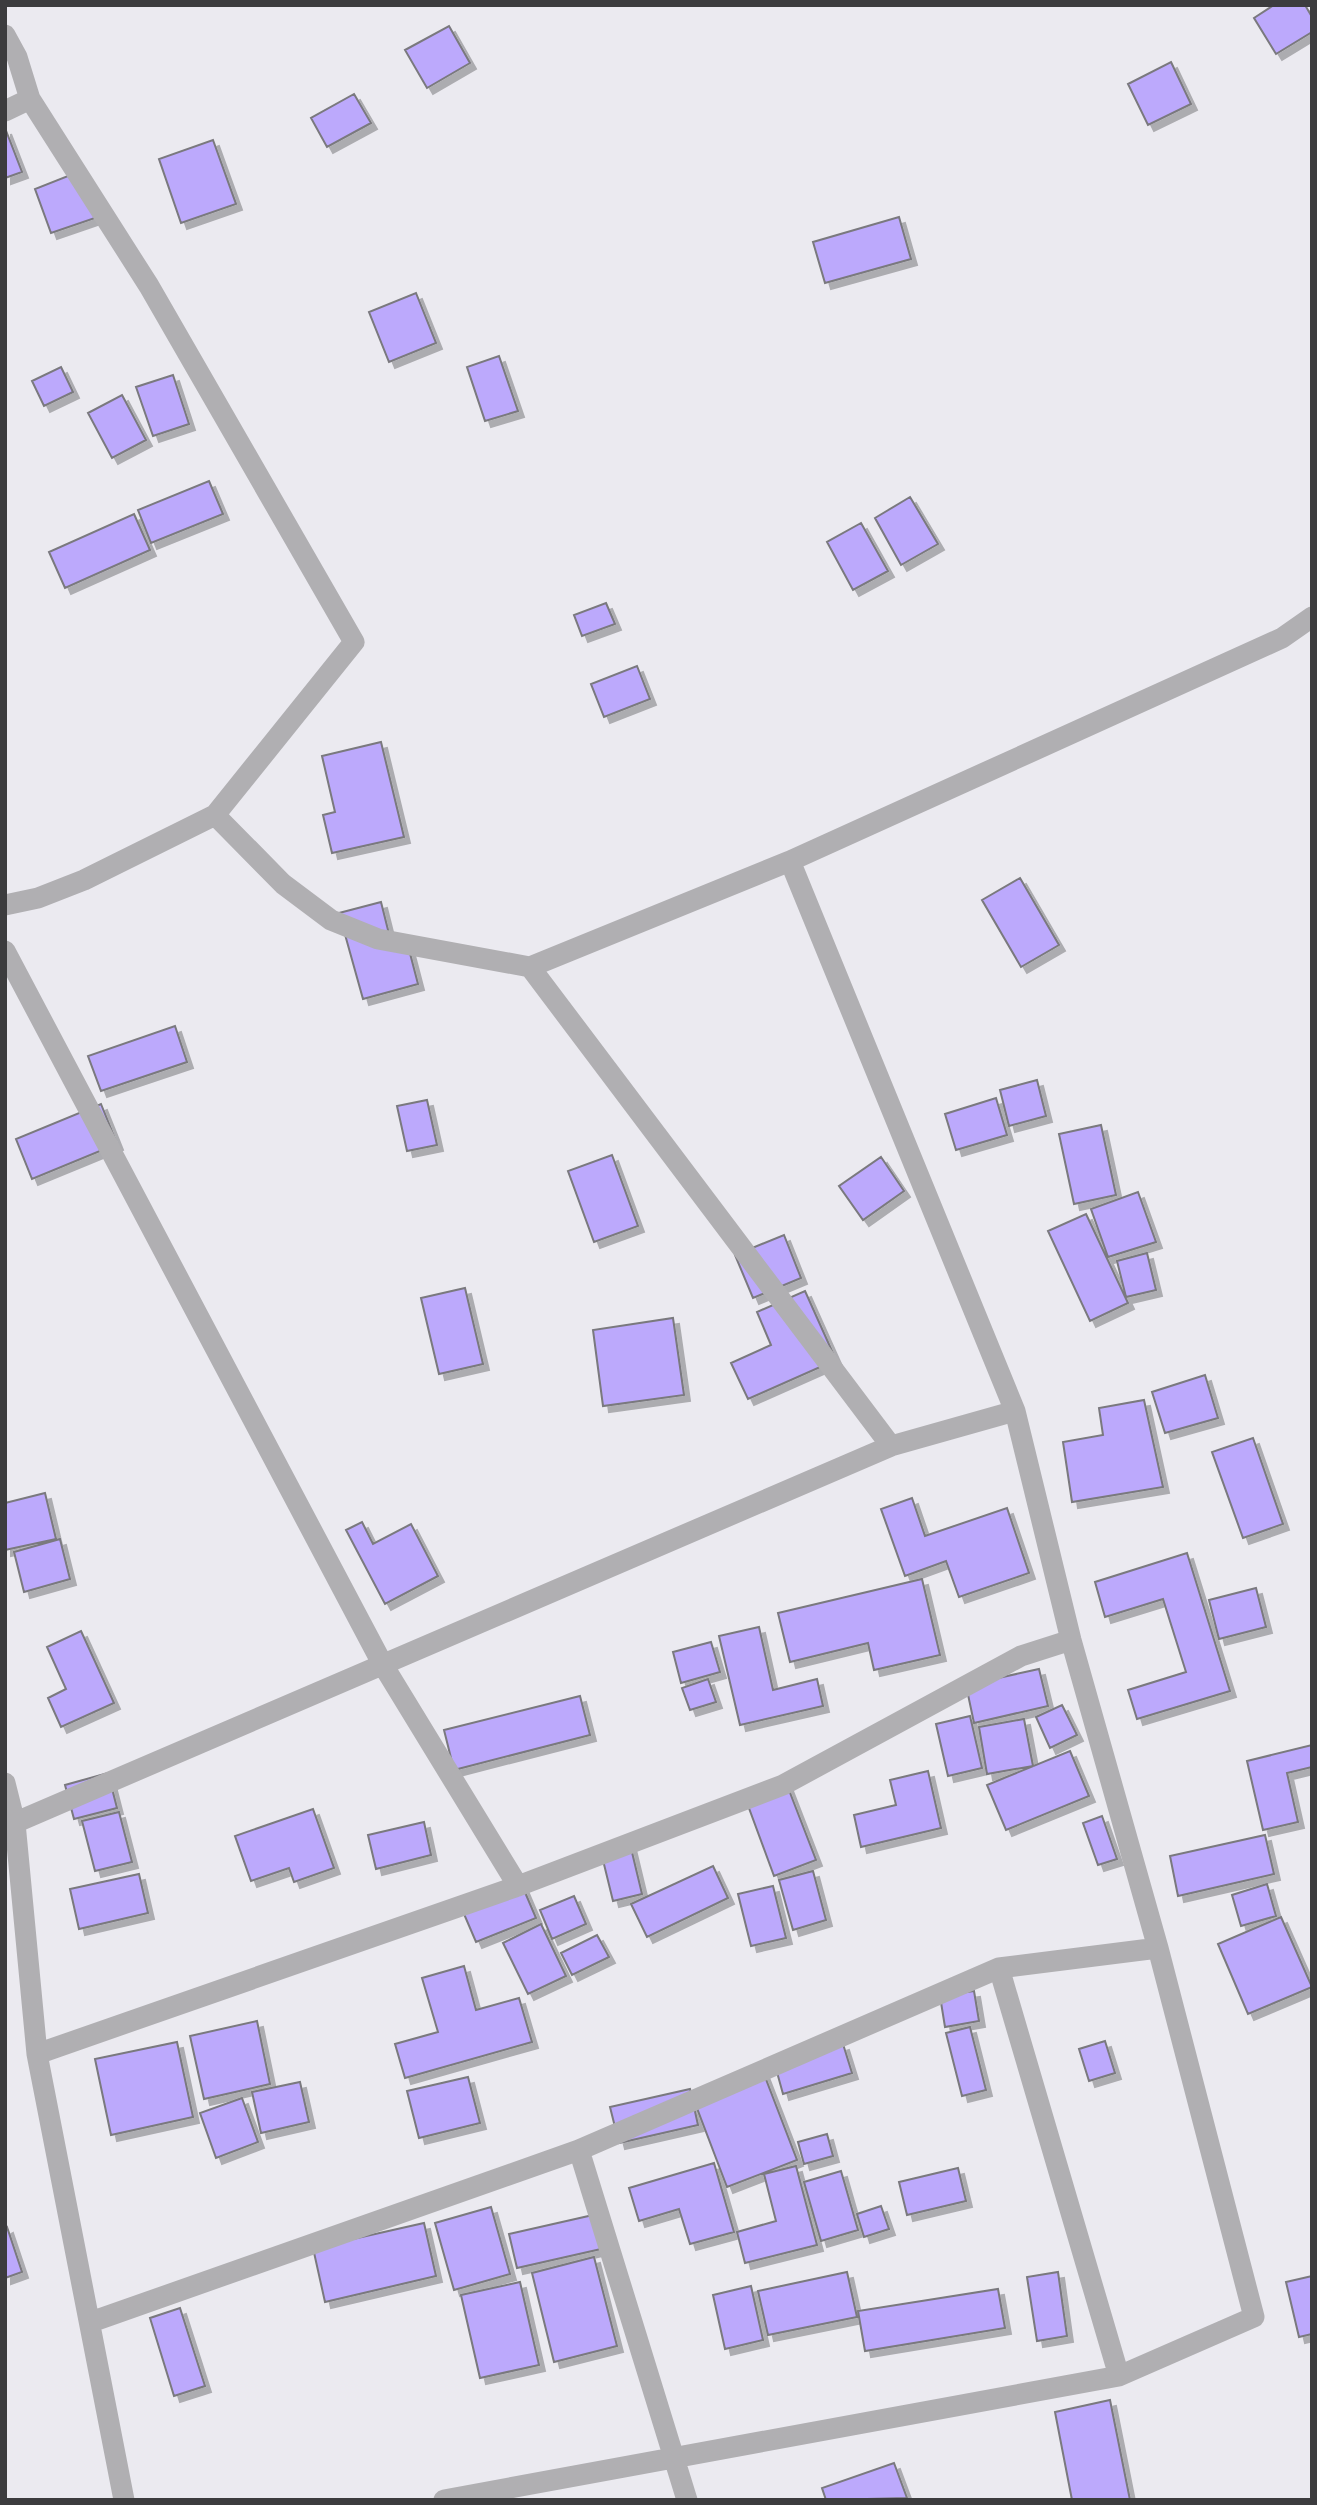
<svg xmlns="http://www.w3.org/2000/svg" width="1317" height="2505" font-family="'Fira Sans Condensed',sans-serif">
  <defs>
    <filter id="shadow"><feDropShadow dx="6" dy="6" stdDeviation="0" flood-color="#0004"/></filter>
  </defs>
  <rect width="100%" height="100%" fill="#ebeaf0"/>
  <!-- building -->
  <path fill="#bca9fc" stroke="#7a797e" stroke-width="2" filter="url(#shadow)" d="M1274 5H1305L1312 17V32L1276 54 1254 18Z
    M449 26 470 63 427 88 405 50Z
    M1171 62 1191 104 1148 125 1128 84Z
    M354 94 371 123 327 147 311 118Z
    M5 128 22 172 5 178Z
    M213 140 236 204 181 223 159 159Z
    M78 172 95 218 51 233 35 189Z
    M899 217 911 259 825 283 813 242Z
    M416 293 436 343 389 362 369 312Z
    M499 356 518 411 485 421 467 367Z
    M61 367 73 392 44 406 32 381Z
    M173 375 189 424 153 436 136 387Z
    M122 395 146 440 112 458 88 413Z
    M209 481 223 514 151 543 138 510Z
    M910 497 938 544 901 565 875 518Z
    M134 514 150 550 65 588 49 552Z
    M861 523 888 571 853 590 827 542Z
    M606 603 615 624 582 636 574 615Z
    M637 666 650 699 604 717 591 684Z
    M381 742 404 837 332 853 323 815 335 812 322 756Z
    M1020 878 1059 945 1021 967 982 900Z
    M381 902 392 946 407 942 418 984 363 999 339 913Z
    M175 1026 187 1062 101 1091 88 1056Z
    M1037 1080 1046 1116 1009 1126 1000 1090Z
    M996 1098 1007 1135 956 1150 945 1114Z
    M427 1100 437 1145 407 1151 397 1106Z
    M101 1104 117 1144 32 1179 16 1139Z
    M1101 1125 1116 1195 1074 1204 1059 1134Z
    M612 1155 638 1226 594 1242 568 1171Z
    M881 1157 904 1191 863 1220 839 1186Z
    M1138 1192 1156 1242 1108 1257 1091 1209Z
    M1086 1214 1128 1303 1090 1321 1048 1231Z
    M784 1235 801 1278 753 1298 735 1255Z
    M1147 1253 1156 1290 1126 1297 1117 1261Z
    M465 1288 483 1364 439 1374 421 1298Z
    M805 1291 836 1360 748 1399 731 1363 771 1345 757 1312Z
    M673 1318 684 1395 603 1406 593 1330Z
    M1205 1375 1218 1418 1165 1433 1152 1392Z
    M1144 1400 1163 1487 1072 1502 1063 1442 1103 1435 1099 1408Z
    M1253 1438 1283 1524 1243 1538 1212 1452Z
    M45 1493 56 1539 5 1550V1503Z
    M912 1498 925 1536 1007 1508 1029 1573 959 1597 946 1561 905 1576 881 1509Z
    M362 1522 373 1544 411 1524 438 1576 385 1604 346 1530Z
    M60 1539 70 1579 24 1592 14 1552Z
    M1187 1553 1230 1691 1137 1719 1128 1690 1186 1672 1163 1599 1105 1617 1095 1582Z
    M922 1579 940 1655 874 1670 868 1643 790 1662 778 1613Z
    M1256 1588 1266 1627 1219 1639 1209 1600Z
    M759 1627 773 1690 817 1679 823 1706 740 1725 719 1636Z
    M81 1631 114 1703 61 1727 48 1698 66 1689 47 1647Z
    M711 1642 720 1672 681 1683 673 1652Z
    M1039 1669 1048 1706 974 1723 966 1685Z
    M708 1679 716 1702 690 1710 682 1688Z
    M580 1696 590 1735 454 1770 444 1730Z
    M1062 1705 1077 1735 1050 1748 1036 1717Z
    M970 1716 982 1768 948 1776 936 1724Z
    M1024 1719 1033 1766 987 1774 979 1727Z
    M1312 1745V1767L1287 1773 1298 1822 1263 1830 1247 1761Z
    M1070 1751 1089 1796 1006 1830 987 1785Z
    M928 1771 941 1828 861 1847 854 1815 896 1805 890 1780Z
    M108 1773 117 1808 74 1819 65 1785Z
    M787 1785 816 1860 774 1876 746 1800Z
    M313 1809 334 1868 294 1882 289 1868 251 1881 235 1836Z
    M119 1812 132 1862 95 1871 82 1821Z
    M1102 1816 1117 1859 1098 1865 1083 1823Z
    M424 1822 431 1855 376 1869 368 1835Z
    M1265 1835 1274 1874 1178 1896 1170 1856Z
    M630 1844 642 1894 613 1901 601 1852Z
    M713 1866 728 1898 647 1937 631 1904Z
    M813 1871 826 1920 793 1930 779 1880Z
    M139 1874 148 1913 79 1929 70 1889Z
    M521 1883 536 1918 476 1942 461 1907Z
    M1267 1884 1276 1916 1241 1926 1232 1895Z
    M773 1886 786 1938 751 1946 738 1894Z
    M574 1896 586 1924 552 1939 540 1910Z
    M1281 1917 1312 1987 1248 2014 1218 1944Z
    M541 1924 566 1976 528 1994 503 1943Z
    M597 1935 609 1957 572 1975 561 1953Z
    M464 1966 476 2010 519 1998 532 2042 405 2078 395 2044 438 2032 422 1978Z
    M974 1991 979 2021 945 2027 940 1996Z
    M257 2021 270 2084 204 2099 190 2036Z
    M970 2027 986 2090 962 2096 946 2033Z
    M1105 2041 1115 2073 1089 2081 1079 2049Z
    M177 2042 193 2117 111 2135 95 2059Z
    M843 2044 852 2073 783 2094 775 2065Z
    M762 2069 797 2160 727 2187 692 2095Z
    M468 2077 480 2123 419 2138 407 2091Z
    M300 2082 309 2122 261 2133 252 2092Z
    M690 2089 698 2125 619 2143 610 2107Z
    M242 2098 258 2142 216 2158 200 2113Z
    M827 2134 833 2156 804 2164 798 2142Z
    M714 2163 734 2232 690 2244 679 2209 639 2221 629 2188Z
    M796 2166 817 2245 745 2263 737 2232 776 2221 764 2174Z
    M958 2168 966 2201 907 2215 899 2182Z
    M841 2171 858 2230 821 2241 804 2182Z
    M881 2206 889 2229 864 2237 857 2214Z
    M491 2207 510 2274 454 2290 435 2223Z
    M593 2215 601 2249 517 2268 509 2234Z
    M424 2223 436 2276 325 2302 313 2248Z
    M7 2227 22 2272 5 2278V2228Z
    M594 2257 617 2346 554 2362 532 2273Z
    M847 2272 857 2317 768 2335 758 2291Z
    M1058 2272 1067 2336 1037 2341 1027 2277Z
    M1312 2276V2334L1299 2337 1286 2282Z
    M520 2282 539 2365 480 2378 461 2295Z
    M751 2286 763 2340 725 2349 713 2295Z
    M998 2289 1005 2328 865 2351 858 2311Z
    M180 2308 205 2386 174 2396 150 2318Z
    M1110 2400 1130 2500H1072L1055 2412Z
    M894 2463 907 2498 826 2500 822 2488Z"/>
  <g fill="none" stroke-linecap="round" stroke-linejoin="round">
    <!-- street -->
    <path stroke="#b0afb2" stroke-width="21" d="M5 35 17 57 30 99 149 286 354 642 215 815 84 880 38 898 5 905
      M5 111 30 99
      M215 815 283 884 331 920 378 939 530 967 790 861 1282 638 1312 617
      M5 951 383 1665 518 1886
      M530 967 891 1446
      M5 1783 15 1823 37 2054 124 2500
      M5 1827 891 1446 1015 1411
      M999 1968 1119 2376
      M37 2054 518 1886 783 1785 1021 1656 1071 1640
      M579 2150 687 2500
      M91 2322 579 2150 999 1968 1158 1948
      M444 2500 1119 2376 1254 2317 1158 1948 1071 1640 1015 1411 790 861"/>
  </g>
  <!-- border -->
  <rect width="1317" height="2505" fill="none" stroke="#3c3c3e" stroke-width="14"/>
</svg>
